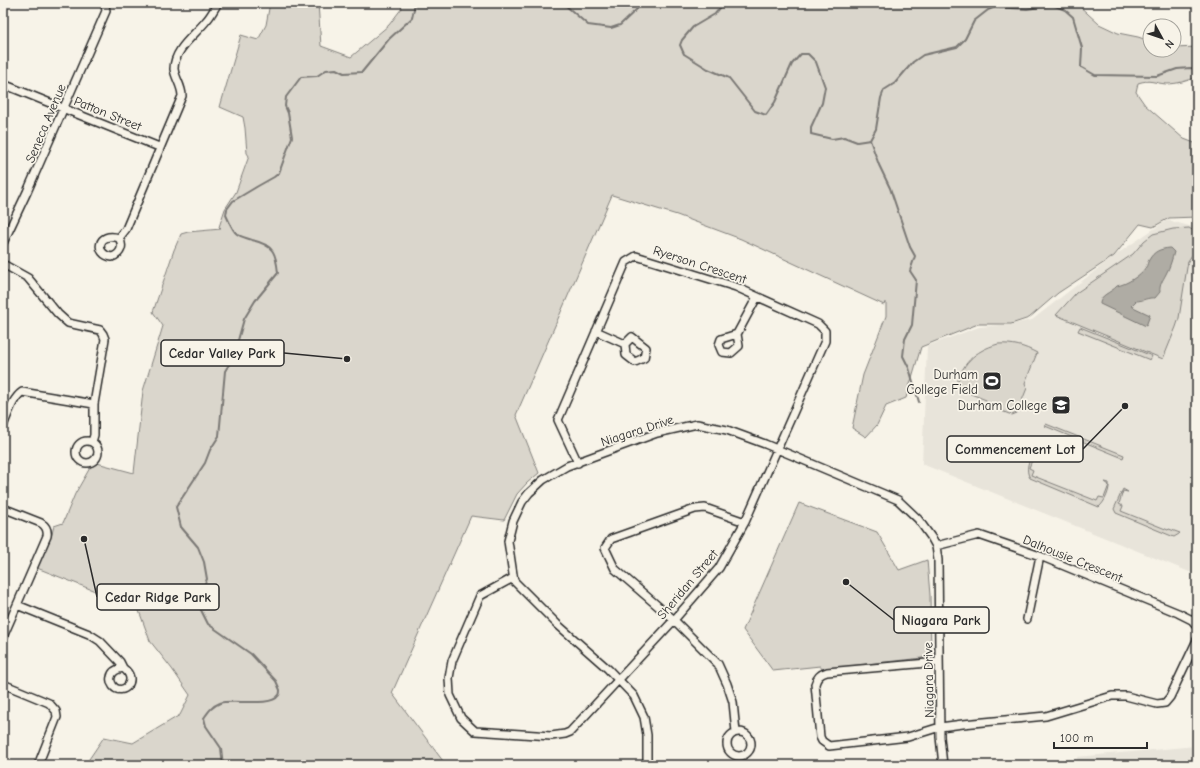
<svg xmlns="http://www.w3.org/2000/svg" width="1200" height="768" font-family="'Comic Neue',sans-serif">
  <rect width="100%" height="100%" fill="#f7f3e8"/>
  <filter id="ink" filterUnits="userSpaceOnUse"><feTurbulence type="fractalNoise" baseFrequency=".025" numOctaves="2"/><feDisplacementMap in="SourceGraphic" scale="8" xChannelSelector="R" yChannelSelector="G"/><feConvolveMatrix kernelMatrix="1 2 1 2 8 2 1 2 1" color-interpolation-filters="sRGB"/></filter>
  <g filter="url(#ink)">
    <!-- built -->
    <path fill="#e8e4da" d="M1167 220 1197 228V575L922 464 927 346 979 327 1011 324 1032 320 1114 256Z
      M1197 744V765H1078L1077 757 1196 746Z"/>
    <!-- green -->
    <path fill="#dad6cc" stroke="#82807c" d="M270 3H318L321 46 351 57 389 25 402 8 400 3H1076L1099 24 1118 33 1138 37 1150 41V50H1174V48L1197 47V77C1187 81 1177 84 1166 84 1154 83 1150 79 1138 83L1136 92 1145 105 1184 139 1197 144V217L1169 218 1153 227 1140 224 1114 256 1058 293 1029 318 1011 324H978L921 347 906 398 886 406 877 425 866 437 852 428 863 375 886 316V302H885L884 305 741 239 677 215 612 195 516 415 539 473 527 483 517 494 504 520 471 516 392 693 446 765H85L104 737 133 743 180 715 190 695 172 669 150 641 138 608 37 568 52 534 54 526 63 523 75 494 91 466 97 463 134 473 143 391 163 326 153 312 174 250 181 234 188 232 221 229 219 227 225 209 236 192 249 156 247 153 245 128 243 117 220 107 241 35 258 40 266 25Z
      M1189 228 1197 233V253L1192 255 1188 261 1179 318 1176 327 1163 359 1056 315 1076 293 1133 254 1144 241 1153 234 1173 229Z
      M1080 327 1152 356 1150 360 1078 331Z
      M998 344C1013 343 1024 346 1037 353L1025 383 1027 388 1017 413 1012 415 988 406 986 400 956 388C961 364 974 351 998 344Z
      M1046 424 1124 455 1123 458 1045 426Z
      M1035 453 1039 455 1040 456 1034 455 1029 468 1033 470 1031 475 1097 501 1099 497 1104 498 1109 485 1105 482 1109 483C1110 490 1105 502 1099 507L1030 478C1025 471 1028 458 1035 453Z
      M1123 489 1128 492 1123 491 1119 504 1123 506 1121 511 1168 530 1169 529 1180 533 1179 534 1174 537 1116 513 1114 509 1122 491Z
      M799 503 877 532 899 570 927 560 930 595 931 657 822 669 820 666 773 671 743 630Z"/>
    <!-- water -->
    <path fill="#afaca4" stroke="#7a7874" d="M1170 248 1174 252C1172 259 1170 267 1166 274 1163 280 1159 285 1160 292L1155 298C1148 297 1143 301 1136 301L1131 306 1150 315 1146 326 1100 304C1099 295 1111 293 1117 286 1127 284 1140 276 1146 267 1148 264 1147 263 1149 260 1154 251 1160 249 1170 248Z"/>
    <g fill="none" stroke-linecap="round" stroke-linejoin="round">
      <!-- stream -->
      <path stroke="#7a7874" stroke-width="2" d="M564 3V4L588 25 611 28 620 25 637 9 640 3
        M724 3 715 14 693 27 682 40 680 45 684 54 708 69 729 78 755 111 766 115 775 102 792 64 801 54H808L816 62 825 87 822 103 811 127V134L832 139 844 137 857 142 870 140
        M870 140 876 129 881 98 884 90 895 83 913 62 923 55 957 47 965 39 974 21 988 10 995 7 1027 9 1053 5 1065 10 1073 17 1082 48 1081 67 1095 75 1157 76 1177 69 1190 68 1197 69
        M870 140 879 165 890 188 910 247 915 256 910 271 916 280 912 325 905 339 903 356 909 368 919 402
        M223 765 221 748 206 726 204 718C208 712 212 706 220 703 229 699 272 707 278 696 280 695 280 692 280 690L276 681 251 654 208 624 201 610 199 596 207 579 204 562 198 547 181 527 176 507 205 463 210 450 219 436 225 371 233 358 244 319 255 301 278 273C276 252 273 245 252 240 247 238 241 237 237 234 232 230 229 221 226 215L227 209 233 201 258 186 274 177 279 173 292 137 288 113 285 106 286 97 301 77 317 76 326 70 336 69 344 73 362 72 389 39 412 18 414 9V3"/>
      <defs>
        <path id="street" d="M3 84 159 147
          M119 238C124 246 121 254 112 257 94 255 97 231 119 238L126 229 182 96C182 86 175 78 174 69 174 49 195 35 206 21 211 16 214 9 218 3
          M3 243 27 192 106 11 105 5 103 3
          M3 264 28 278 58 314 68 323 100 330 103 334 105 339 94 404V435L92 442
          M596 331 625 344 632 337 646 348 644 358 635 362 626 355 625 344
          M737 334 721 339 719 345 722 352 731 353 739 346 737 334 757 297
          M3 426C8 415 12 399 22 392L94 404
          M76 452a11 11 0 1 1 22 0a11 11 0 1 1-22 0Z
          M3 508 41 523C46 526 48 530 47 536L3 637
          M936 546 979 535 1040 556 1178 613 1192 620 1197 626
          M513 578 480 596 452 661 449 678 450 695 461 718 475 731 551 736 565 734 570 732 674 620 719 568 745 522 825 341V331L818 324 736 287 636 256 626 262 558 420 578 463
          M17 605 89 634 100 641 120 662 123 668C117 669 112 671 111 677 110 680 111 683 113 686 122 697 140 680 123 668
          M1027 619 1040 556
          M939 662 827 672C820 674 817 677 815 684L820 737 822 741 829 746 908 737 940 727 963 724 1046 716 1112 696H1126L1157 704 1165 703 1170 697 1197 640
          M3 684 49 703 56 711 57 717 38 765
          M736 732 733 702 727 684 718 664 674 620 615 569 605 548 611 539 695 509 705 508 745 522
          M727 744a12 12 0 1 1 24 0a12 12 0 1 1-24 0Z
          M647 765V735L644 717 634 696 608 669 557 624 514 581 508 541 513 521 522 502 529 493 543 480 567 466 657 433 697 424 727 430 765 444 898 500 918 519 931 537 936 546 938 560 940 737 943 765"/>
      </defs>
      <!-- street casing -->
      <use href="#street" stroke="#2b2b2b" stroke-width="10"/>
      <!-- street -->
      <use href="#street" stroke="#f7f3e8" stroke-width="7"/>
    </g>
  </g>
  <!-- icons -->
  <defs>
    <symbol id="stadium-square" viewBox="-11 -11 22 22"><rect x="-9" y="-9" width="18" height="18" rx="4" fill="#2b2b2b" stroke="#f7f3e8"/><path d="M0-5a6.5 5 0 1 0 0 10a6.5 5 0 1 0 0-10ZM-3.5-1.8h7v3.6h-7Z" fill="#fff"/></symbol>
    <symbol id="university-square" viewBox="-11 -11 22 22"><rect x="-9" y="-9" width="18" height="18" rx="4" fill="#2b2b2b" stroke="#f7f3e8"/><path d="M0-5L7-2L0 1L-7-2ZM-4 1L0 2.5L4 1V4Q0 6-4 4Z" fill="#fff"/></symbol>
  </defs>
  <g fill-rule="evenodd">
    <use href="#stadium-square" x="981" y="370" width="22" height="22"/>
    <use href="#university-square" x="1050" y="394" width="22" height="22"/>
  </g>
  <g text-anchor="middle" stroke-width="3.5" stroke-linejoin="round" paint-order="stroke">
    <!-- street labels -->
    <g font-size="13" fill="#2b2b2b" stroke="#f7f3e8">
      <text transform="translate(108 113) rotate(22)" y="5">Patton Street</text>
      <text transform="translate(45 123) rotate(-67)" y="5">Seneca Avenue</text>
      <text transform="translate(700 264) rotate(18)" y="5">Ryerson Crescent</text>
      <text transform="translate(637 430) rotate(-18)" y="5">Niagara Drive</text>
      <text transform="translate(1073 558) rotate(22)" y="5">Dalhousie Crescent</text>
      <text transform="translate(687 584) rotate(-50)" y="5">Sheridan Street</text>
      <text transform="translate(928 680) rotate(-91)" y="5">Niagara Drive</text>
    </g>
    <!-- poi labels -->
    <g font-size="13" fill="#2b2b2b" stroke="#f7f3e8" text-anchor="end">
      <text x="978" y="379">Durham<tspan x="978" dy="15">College Field</tspan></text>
      <text x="1047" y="410">Durham College</text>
    </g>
  </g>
  <!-- callouts -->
  <path fill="none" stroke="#2b2b2b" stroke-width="1.5" d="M347 359L284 353M1125 406L1083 449M84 539L97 597M846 582L894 620"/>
  <g fill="#2b2b2b" stroke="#f7f3e8" stroke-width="1.5">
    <circle cx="347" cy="359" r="4"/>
    <circle cx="1125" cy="406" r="4"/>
    <circle cx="84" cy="539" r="4"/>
    <circle cx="846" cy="582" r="4"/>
  </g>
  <g fill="#f7f3e8" stroke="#2b2b2b" stroke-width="1.5">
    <rect x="161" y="340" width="123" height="26" rx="4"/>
    <rect x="947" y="436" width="136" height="26" rx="4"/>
    <rect x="97" y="584" width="122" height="26" rx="4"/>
    <rect x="894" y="607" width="95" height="26" rx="4"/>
  </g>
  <g font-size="14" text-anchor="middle" font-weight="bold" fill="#2b2b2b">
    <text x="222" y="358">Cedar Valley Park</text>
    <text x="1015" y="454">Commencement Lot</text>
    <text x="158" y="602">Cedar Ridge Park</text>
    <text x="941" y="625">Niagara Park</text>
  </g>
  <!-- margin -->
  <rect width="1200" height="768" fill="none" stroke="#f7f3e8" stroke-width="16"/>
  <rect x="8" y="8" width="1184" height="752" fill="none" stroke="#2b2b2b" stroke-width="1.5" filter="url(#ink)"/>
  <!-- north arrow -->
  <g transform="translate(1162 38) rotate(130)"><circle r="19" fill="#f7f3e8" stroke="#a5a39c"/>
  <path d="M0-3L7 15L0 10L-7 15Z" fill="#2b2b2b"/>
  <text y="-6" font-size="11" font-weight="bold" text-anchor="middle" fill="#2b2b2b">N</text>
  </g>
  <!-- scale -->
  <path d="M1054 742v6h93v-6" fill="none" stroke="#2b2b2b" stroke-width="2"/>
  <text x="1060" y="742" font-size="12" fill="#2b2b2b" stroke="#f7f3e8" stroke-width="3" paint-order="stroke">100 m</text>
</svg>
